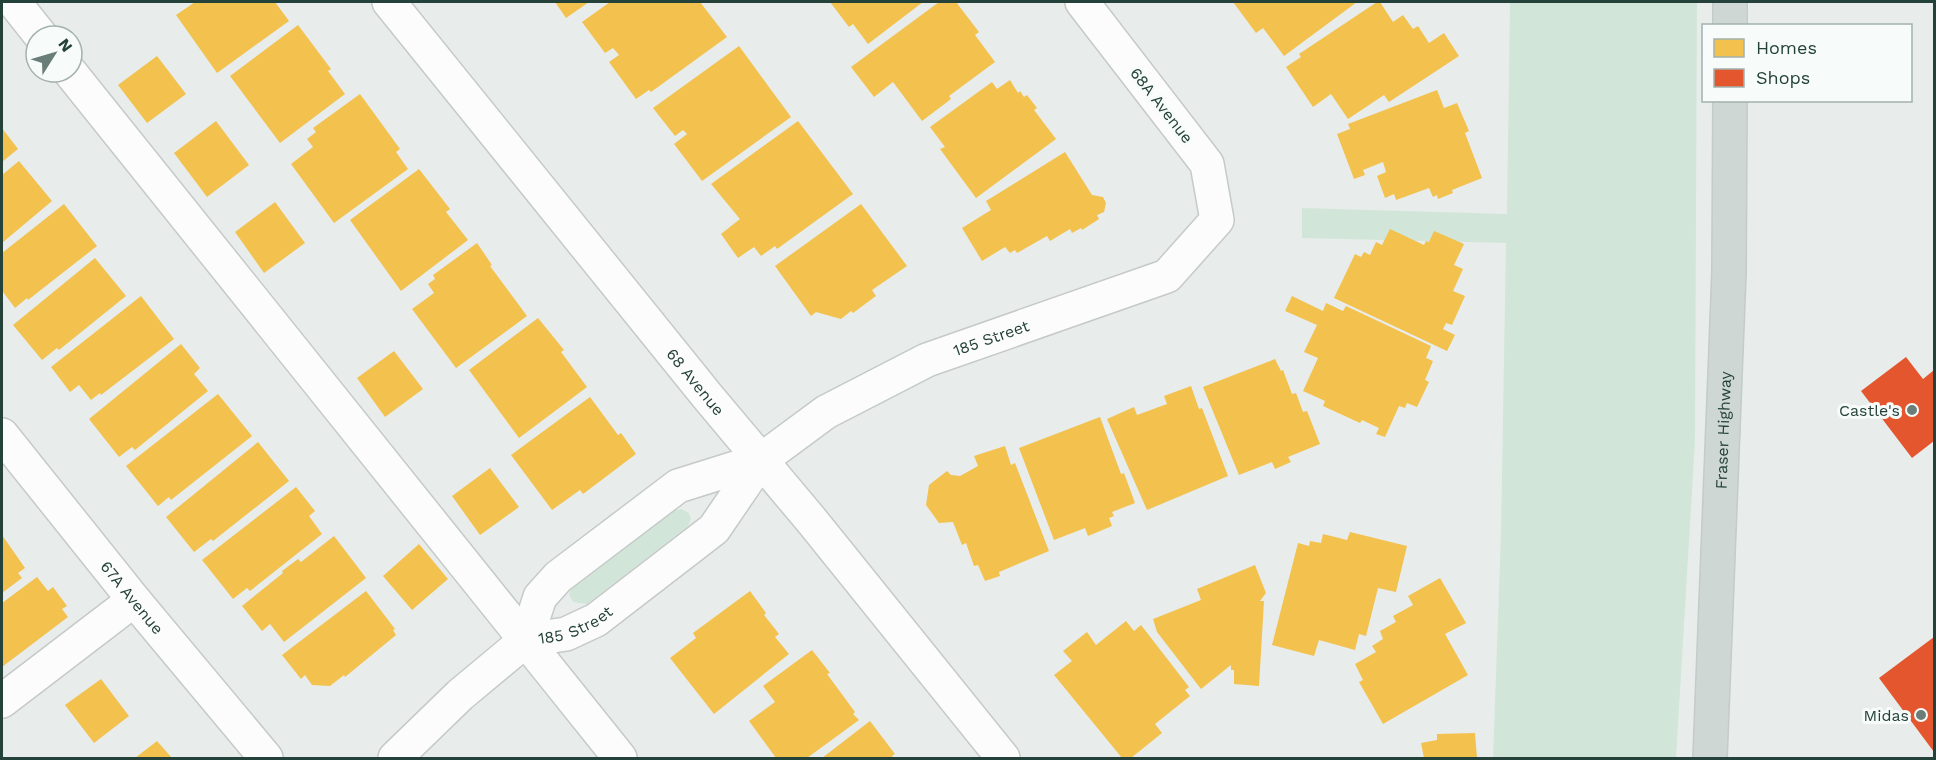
<svg xmlns="http://www.w3.org/2000/svg" width="1936" height="760" font-family="'Work Sans',sans-serif">
  <rect width="100%" height="100%" fill="#e8edeb"/>
  <!-- green -->
  <path fill="#d1e6d8" d="M1510 2H1697L1695 441 1676 758H1493L1501 534 1506 243 1302 238V208L1507 214Z
    M681 509 689 513 691 519 688 526 587 604 573 602 569 595 571 588 674 511Z"/>
  <!-- homes -->
  <path fill="#f2c14e" d="M195 2H275L289 21 217 73 176 15Z
    M555 2H589L566 18Z
    M610 2H700L727 37 651 92 649 90 636 99 609 62 619 55 613 48 605 53 582 22Z
    M830 2H923L868 44 853 24 849 27Z
    M939 2H956L979 32 975 35 995 62 949 96 951 99 922 121 893 82 874 97 851 67Z
    M1233 2H1357L1284 56 1263 28 1256 33Z
    M1377 2H1380L1393 22 1403 15 1413 29 1418 26 1429 43 1444 33 1459 56 1389 102 1384 95 1348 119 1331 94 1313 107 1286 67 1301 57 1299 54Z
    M298 25 331 69 328 71 345 94 280 143 230 76Z
    M739 46 791 117 702 181 674 144 687 134 683 130 675 136 653 108Z
    M157 56 186 94 147 123 118 85Z
    M1010 80 1018 93 1020 91 1024 97 1027 95 1037 108 1034 110 1056 139 976 198 940 149 945 147 930 127 992 82 997 89Z
    M1437 90 1444 108 1457 103 1469 131 1465 133 1482 178 1452 190 1453 193 1438 199 1437 195 1433 197 1429 188 1396 200 1394 194 1385 198 1377 176 1386 172 1383 162 1363 170 1365 175 1354 179 1337 134 1350 129 1348 124Z
    M360 94 400 149 396 152 408 169 334 223 291 164 313 147 307 139 316 132 313 128Z
    M216 121 249 165 207 197 174 153Z
    M798 121 853 194 777 249 775 246 761 256 754 247 738 258 721 234 740 219 711 184Z
    M2 128 18 149 2 162Z
    M1065 152 1092 195 1103 197 1106 203 1104 212 1097 215 1099 219 1082 230 1081 228 1072 233 1070 229 1050 241 1047 236 1017 253 1015 250 1010 253 1005 247 982 261 962 228 991 210 986 201Z
    M19 161 52 201 2 243V175Z
    M419 169 450 209 446 212 468 240 401 291 350 220Z
    M275 202 305 243 264 273 235 232Z
    M64 204 97 246 28 300 27 298 15 308 3 292 2 293V253Z
    M861 204 907 266 872 290 876 296 853 313 851 311 841 319 816 312 811 316 775 266Z
    M1390 229 1424 245 1426 241 1429 242 1434 231 1464 244 1454 265 1463 269 1453 291 1465 296 1452 325 1446 323 1443 329 1455 335 1447 351 1334 298 1355 254 1361 257 1364 252 1370 255 1376 242 1382 245Z
    M477 243 492 265 490 266 527 316 456 368 412 309 434 293 428 284 435 279 433 275Z
    M95 258 126 296 59 350 57 348 42 360 13 325Z
    M141 296 174 339 101 395 100 393 91 400 79 385 70 392 51 367Z
    M1292 296 1323 311 1326 303 1343 311 1346 306 1431 346 1426 358 1433 361 1425 380 1429 382 1417 407 1407 403 1405 408 1399 406 1385 437 1376 434 1379 428 1362 420 1360 423 1323 406 1325 401 1303 391 1318 358 1304 352 1317 325 1285 311Z
    M538 318 564 350 561 352 587 387 519 438 469 370Z
    M181 344 200 368 194 374 208 391 135 450 132 447 119 457 89 419Z
    M394 351 423 389 385 417 357 378Z
    M1275 359 1281 371 1283 370 1292 394 1296 393 1303 412 1307 411 1320 444 1288 457 1291 462 1275 469 1272 462 1239 475 1203 387Z
    M1191 386 1199 409 1202 408 1228 476 1147 510 1107 419 1134 407 1137 415 1167 404 1164 396Z
    M218 394 252 436 171 500 169 497 158 506 126 466Z
    M590 397 618 435 621 433 636 454 583 494 580 490 552 510 511 455Z
    M1100 417 1121 474 1124 473 1135 503 1112 512 1114 516 1109 518 1112 526 1088 536 1085 528 1054 540 1019 448Z
    M258 442 289 481 213 541 211 539 194 552 166 517Z
    M1005 446 1011 465 1015 463 1049 551 999 572 1000 576 985 581 978 565 974 566 966 543 962 545 953 522 939 523 926 505 929 485 947 471 951 475 960 476 978 466 974 456Z
    M490 468 519 507 480 535 452 496Z
    M296 487 315 511 309 516 322 534 250 591 247 588 233 599 202 560Z
    M1350 532 1407 546 1396 592 1378 588 1366 636 1359 634 1355 650 1319 640 1314 656 1272 645 1298 543 1309 546 1310 541 1321 543 1323 534 1347 540Z
    M2 535 25 568 18 573 22 578 2 593Z
    M334 536 366 578 284 642 270 624 262 631 242 606 283 573 282 571 298 559 301 562Z
    M419 544 448 579 412 610 383 576Z
    M1255 565 1266 593 1260 601H1264L1259 686 1234 684V670H1231V665L1201 689 1157 632 1153 619 1201 600 1197 589Z
    M37 577 48 591 53 587 67 606 62 609 68 617 2 667V603Z
    M1440 578 1466 623 1445 634 1468 675 1383 724 1359 682 1363 680 1355 664 1376 652 1372 646 1383 639 1380 631 1396 622 1393 616 1413 605 1408 596Z
    M366 591 395 629 393 630 396 635 345 677 344 675 330 686 312 685 305 675 301 679 282 655Z
    M750 591 766 613 764 615 779 634 775 637 789 654 714 714 670 658 696 638 693 633Z
    M1126 621 1134 631 1141 625 1189 687 1185 690 1190 696 1155 724 1162 733 1131 758H1122L1054 675 1072 661 1063 651 1087 632 1096 645Z
    M812 650 830 673 827 674 855 712 853 714 859 720 807 758H776L749 721 775 702 763 686Z
    M101 679 129 716 94 743 65 705Z
    M870 721 895 754 892 756 894 758H822Z
    M1475 733 1477 758H1424L1421 743 1437 740V734Z
    M157 741 172 758H135Z"/>
  <!-- shops -->
  <path fill="#e4572e" d="M1906 357 1923 379 1934 370V441L1912 458 1861 391Z
    M1934 637V752L1879 678Z"/>
  <g fill="none" stroke-linecap="round" stroke-linejoin="round">
    <defs>
      <g id="minor">
        <path d="M14 2 41 36"/>
        <path id="s1" d="M389 2 708 397 812 521 1003 758"/>
        <path d="M70 72 620 758"/>
        <path id="s2" d="M2 435 134 600 266 758"/>
        <path id="s3" d="M526 640 540 597 558 577 678 486 761 460 826 412 927 360 1167 276 1217 220 1207 164 1082 2"/>
        <path id="s4" d="M526 640 566 634 596 620 714 529 761 460"/>
        <path d="M2 701 134 600"/>
        <path d="M395 758 460 695 526 640"/>
      </g>
      <g id="major">
        <path d="M1730 26V2"/>
        <path id="s5" d="M1710 758 1729 272 1730 100"/>
      </g>
    </defs>
    <!-- minor casing -->
    <use href="#minor" stroke="#c5cac8" stroke-width="36"/>
    <!-- major casing -->
    <use href="#major" stroke="#c3ccc9" stroke-width="36"/>
    <!-- minor -->
    <use href="#minor" stroke="#fcfcfc" stroke-width="33"/>
    <!-- major -->
    <use href="#major" stroke="#cfd7d5" stroke-width="33"/>
  </g>
  <!-- markers -->
  <g fill="#697e78" stroke="#f7fbf9" stroke-width="2">
    <circle cx="1912" cy="410" r="6"/>
    <circle cx="1921" cy="715" r="6"/>
  </g>
  <g text-anchor="middle" stroke-width="6" stroke-linejoin="round" paint-order="stroke">
    <!-- street labels -->
    <g font-size="16" fill="#24423a" stroke="#f7fbf9">
      <text transform="translate(1162 105) rotate(52)" y="6">68A Avenue</text>
      <text dy="6" stroke="none"><textPath href="#s3" startOffset="572">185 Street</textPath></text>
      <text dy="6" stroke="none"><textPath href="#s1" startOffset="488">68 Avenue</textPath></text>
      <text dy="6" stroke="none"><textPath href="#s5" startOffset="328">Fraser Highway</textPath></text>
      <text dy="6" stroke="none"><textPath href="#s2" startOffset="208">67A Avenue</textPath></text>
      <text dy="6" stroke="none"><textPath href="#s4" startOffset="52">185 Street</textPath></text>
    </g>
    <!-- poi labels -->
    <g font-size="16" fill="#24423a" stroke="#f7fbf9" text-anchor="end">
      <text x="1900" y="416">Castle's</text>
      <text x="1909" y="721">Midas</text>
    </g>
  </g>
  <!-- border -->
  <rect width="1936" height="760" fill="none" stroke="#24423a" stroke-width="6"/>
  <!-- legend -->
  <rect x="1702" y="24" width="210" height="78" fill="#f7fbf9" stroke="#a3b1ad" stroke-width="1.5"/>
  <rect x="1714" y="39" width="30" height="18" fill="#f2c14e" stroke="#a3b1ad" stroke-width="1.5"/>
  <text x="1756" y="54" font-size="18" fill="#24423a">Homes</text>
  <rect x="1714" y="69" width="30" height="18" fill="#e4572e" stroke="#a3b1ad" stroke-width="1.5"/>
  <text x="1756" y="84" font-size="18" fill="#24423a">Shops</text>
  <!-- north arrow -->
  <g transform="translate(54 54) rotate(53)"><circle r="28" fill="#f7fbf9" stroke="#a3b1ad" stroke-width="1.5"/>
  <path d="M0-4.5L10 22L0 15L-10 22Z" fill="#697e78"/>
  <text y="-9" font-size="16" font-weight="bold" text-anchor="middle" fill="#24423a">N</text>
  </g>
</svg>
